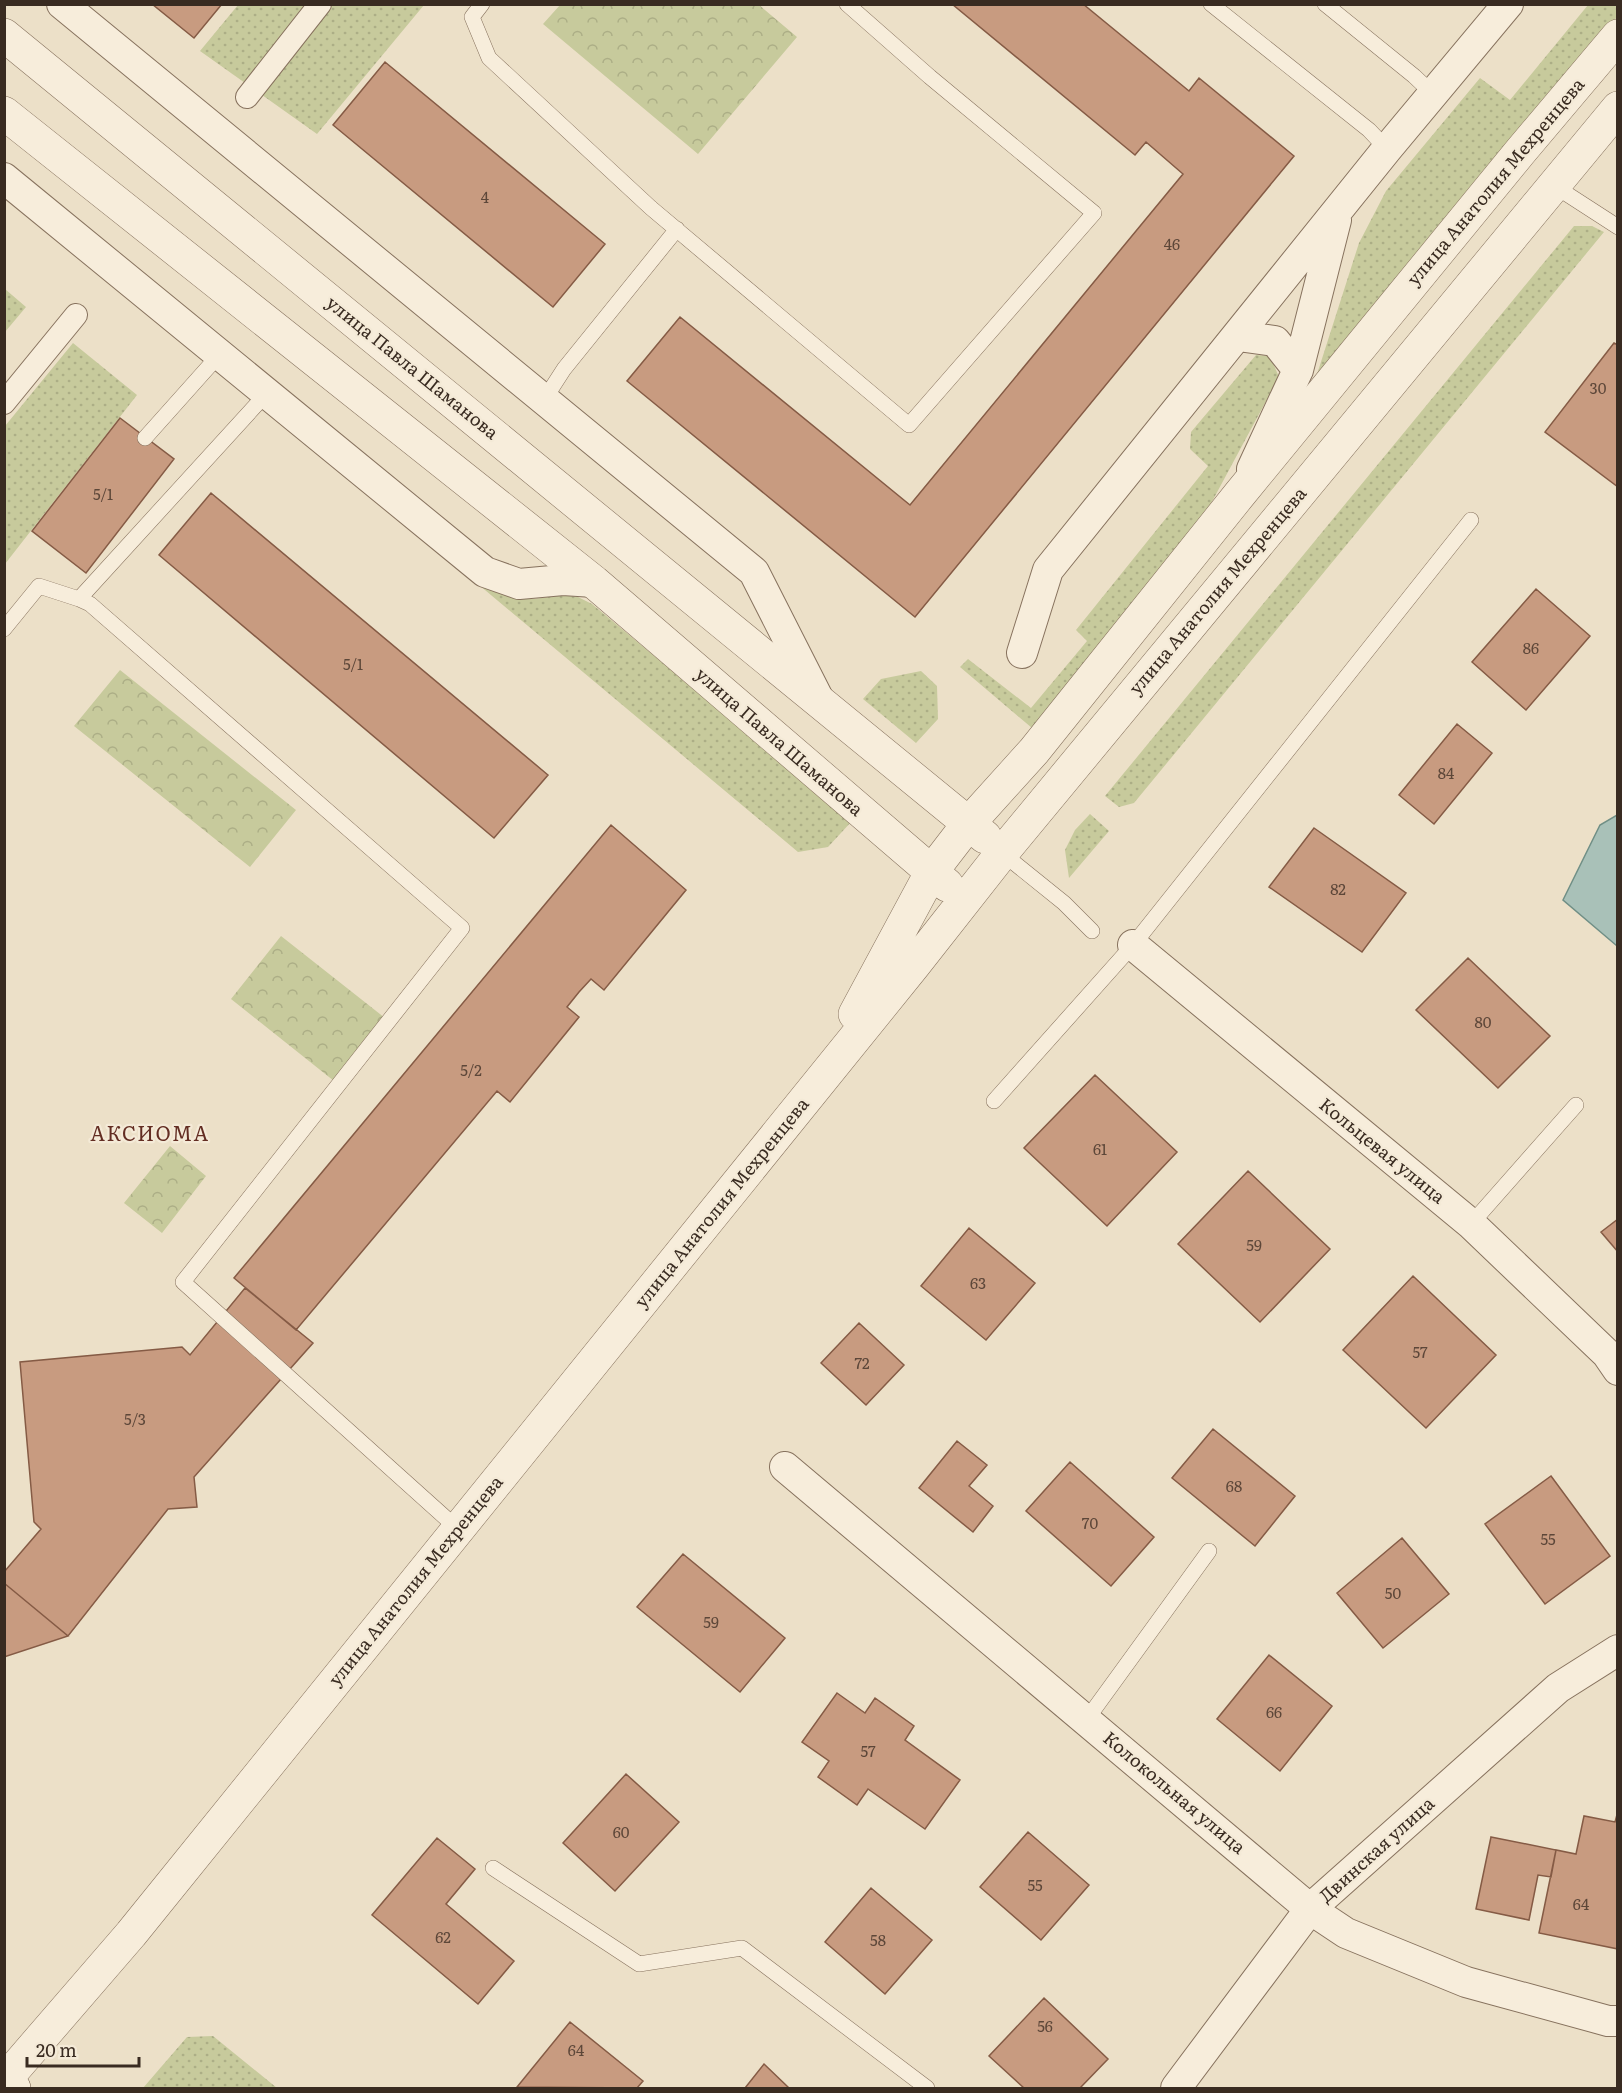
<svg xmlns="http://www.w3.org/2000/svg" width="1622" height="2093" font-family="Literata,serif">
  <defs>
    <pattern id="grass-dots" width="8" height="8" patternUnits="userSpaceOnUse" patternTransform="scale(1.5)"><rect width="8" height="8" fill="#c7ca9c"/><path d="M2 2h.1M6 6h.1" fill="none" stroke="#acae86" stroke-width="1.8" stroke-linecap="round"/></pattern>
    <pattern id="park-crowns" width="20" height="18" patternUnits="userSpaceOnUse" patternTransform="scale(1.5)"><rect width="20" height="18" fill="#c7ca9c"/><path d="M2 6a3 3 0 1 1 6 0M12 15a3 3 0 1 1 6 0" fill="none" stroke="#acae86"/></pattern>
  </defs>
  <rect width="100%" height="100%" fill="#ece0c8"/>
  <!-- grass -->
  <path fill="url(#grass-dots)" d="M238 5H424L317 134 200 51Z
    M1588 5H1617V17L1312 390 1359 243 1386 191 1480 78 1510 100Z
    M1574 226H1592L1604 232 1134 803 1119 807 1105 796Z
    M5 289 26 307 5 332Z
    M73 343 137 395 5 564V426Z
    M1256 355 1270 356 1279 377 1193 537 1032 728 960 667 968 659 1031 708 1087 641 1076 630 1208 466 1190 449 1191 432Z
    M479 585 533 599 564 595 578 597 592 604 852 821 828 847 798 852Z
    M921 671 937 686 938 719 916 743 863 699 881 679Z
    M1090 814 1109 831 1069 878 1065 850 1075 830Z
    M213 2036 277 2088H143L187 2037Z"/>
  <!-- park -->
  <path fill="url(#park-crowns)" d="M758 4 797 37 698 154 543 24 560 5Z
    M120 670 296 810 250 867 74 726Z
    M281 936 385 1018 334 1081 231 999Z
    M170 1146 206 1176 162 1233 124 1203Z"/>
  <!-- water -->
  <path fill="#a9c1b8" stroke="#708f86" stroke-width="1.5" d="M1617 815V946L1563 900 1600 825Z"/>
  <!-- building -->
  <path fill="#c89b80" stroke="#855b45" stroke-width="1.5" d="M152 4H222L194 38Z
    M952 4H1083L1189 91 1199 78 1294 156 915 617 627 381 680 317 910 505 1183 174 1146 142 1135 155Z
    M385 62 605 244 553 307 333 125Z
    M1614 343 1618 345V487L1545 432Z
    M120 418 174 459 86 573 32 531Z
    M211 493 548 775 494 838 159 555Z
    M1536 589 1590 636 1526 710 1472 662Z
    M1457 724 1492 753 1434 824 1399 795Z
    M611 825 686 890 604 990 591 979 579 992 567 1007 579 1017 510 1102 497 1091 296 1330 234 1278Z
    M1314 828 1406 893 1362 952 1269 887Z
    M1468 958 1550 1036 1498 1088 1416 1010Z
    M1095 1075 1177 1152 1107 1226 1024 1148Z
    M1248 1171 1330 1249 1260 1322 1178 1244Z
    M1618 1219V1252L1601 1232Z
    M969 1228 1035 1283 986 1340 921 1286Z
    M1413 1276 1496 1355 1426 1428 1343 1350Z
    M245 1288 313 1343 194 1477 197 1507 168 1509 68 1636 4 1583V1572L41 1529 34 1522 20 1362 182 1347 190 1355Z
    M859 1323 904 1365 866 1405 821 1363Z
    M1213 1429 1295 1496 1255 1546 1172 1478Z
    M957 1441 987 1465 969 1486 993 1506 973 1532 919 1488Z
    M1070 1462 1154 1537 1111 1586 1026 1511Z
    M1551 1476 1610 1556 1545 1604 1485 1524Z
    M1402 1538 1449 1594 1383 1648 1337 1593Z
    M683 1554 785 1638 740 1692 637 1607Z
    M4 1583 68 1636 4 1657Z
    M1269 1655 1332 1706 1280 1771 1217 1719Z
    M837 1693 865 1713 875 1698 914 1726 905 1740 960 1780 925 1829 868 1789 857 1805 818 1777 829 1761 802 1742Z
    M626 1774 679 1822 615 1891 563 1843Z
    M1618 1811V1949L1539 1933 1556 1850 1576 1854 1584 1816 1615 1822Z
    M1028 1832 1089 1885 1041 1940 980 1887Z
    M1491 1837 1556 1850 1551 1877 1538 1875 1529 1920 1476 1909Z
    M437 1838 475 1869 446 1904 514 1961 478 2004 372 1915Z
    M871 1888 932 1940 885 1994 825 1942Z
    M1044 1998 1108 2059 1080 2088H1024L989 2056Z
    M570 2022 643 2081 637 2088 517 2087Z
    M764 2064 789 2088H745Z"/>
  <g fill="none" stroke-linecap="round" stroke-linejoin="round">
    <defs>
      <path id="service" d="M482 4 472 17 489 58 651 208 909 425 1094 213 930 77 847 4
        M1211 4 1369 130 1387 149
        M1325 4 1414 76 1433 94
        M1553 185 1618 227
        M267 393 79 599 90 604 462 928 183 1282 458 1529
        M544 400 564 369 677 229
        M145 438 220 354
        M4 629 39 586 79 599
        M1002 853 1064 903 1092 931
        M994 1101 1133 945 1471 520
        M1471 1224 1576 1105
        M1087 1719 1209 1551
        M493 1868 639 1964 742 1948 927 2088"/>
      <path id="pedestrian" d="M247 97 320 4
        M4 403 76 315"/>
      <path id="minor" d="M62 4 754 572 819 700
        M4 178 485 572 519 584 563 580 594 582
        M1238 336 1275 341 1298 370
        M1252 469 1298 370 1336 220
        M1022 653 1048 570 1387 149 1508 4
        M1133 945 1471 1224 1607 1354 1618 1370
        M785 1467 1310 1909 1346 1933 1466 1982 1608 2021H1618
        M1176 2088 1310 1909 1558 1688 1618 1650"/>
      <path id="tertiary" d="M4 35 985 837
        M4 113 594 582 947 885
        M855 1014 932 871 969 823 1034 751 1239 495 1520 152 1618 36
        M4 2081 131 1934 914 965 1002 853 1618 108"/>
      <path id="secondary" d="M4 2082 14 2088"/>
    </defs>
    <!-- service casing -->
    <use href="#service" stroke="#87725e" stroke-width="16"/>
    <!-- pedestrian casing -->
    <use href="#pedestrian" stroke="#87725e" stroke-width="24"/>
    <!-- minor casing -->
    <use href="#minor" stroke="#87725e" stroke-width="32"/>
    <!-- tertiary casing -->
    <use href="#tertiary" stroke="#87725e" stroke-width="34"/>
    <!-- secondary casing -->
    <use href="#secondary" stroke="#695341" stroke-width="34"/>
    <!-- service -->
    <use href="#service" stroke="#f7eddb" stroke-width="15"/>
    <!-- pedestrian -->
    <use href="#pedestrian" stroke="#f7eddb" stroke-width="22"/>
    <!-- minor -->
    <use href="#minor" stroke="#f7eddb" stroke-width="30"/>
    <!-- tertiary -->
    <use href="#tertiary" stroke="#f7eddb" stroke-width="33"/>
    <!-- secondary -->
    <use href="#secondary" stroke="#f7eddb" stroke-width="33"/>
  </g>
  <g text-anchor="middle" stroke-width="4.5" stroke-linejoin="round" paint-order="stroke">
    <!-- number labels -->
    <g font-size="15" fill="#5d4739">
      <text x="485" y="203">4</text>
      <text x="1172" y="250">46</text>
      <text x="1598" y="394">30</text>
      <text x="103" y="500">5/1</text>
      <text x="1531" y="654">86</text>
      <text x="353" y="670">5/1</text>
      <text x="1446" y="779">84</text>
      <text x="1338" y="895">82</text>
      <text x="1483" y="1028">80</text>
      <text x="471" y="1076">5/2</text>
      <text x="1100" y="1155">61</text>
      <text x="1254" y="1251">59</text>
      <text x="978" y="1289">63</text>
      <text x="1420" y="1358">57</text>
      <text x="862" y="1369">72</text>
      <text x="135" y="1425">5/3</text>
      <text x="1234" y="1492">68</text>
      <text x="1090" y="1529">70</text>
      <text x="1548" y="1545">55</text>
      <text x="1393" y="1599">50</text>
      <text x="711" y="1628">59</text>
      <text x="1274" y="1718">66</text>
      <text x="868" y="1757">57</text>
      <text x="621" y="1838">60</text>
      <text x="1035" y="1891">55</text>
      <text x="1581" y="1910">64</text>
      <text x="443" y="1943">62</text>
      <text x="878" y="1946">58</text>
      <text x="1045" y="2032">56</text>
      <text x="576" y="2056">64</text>
    </g>
    <!-- street labels -->
    <g font-size="18" fill="#392b21" stroke="#f4ead7">
      <text transform="translate(1496 182) rotate(-50)" y="6">улица Анатолия Мехренцева</text>
      <text transform="translate(412 368) rotate(39)" y="6">улица Павла Шаманова</text>
      <text transform="translate(1218 591) rotate(-50)" y="6">улица Анатолия Мехренцева</text>
      <text transform="translate(779 742) rotate(41)" y="6">улица Павла Шаманова</text>
      <text transform="translate(1382 1151) rotate(39)" y="6">Кольцевая улица</text>
      <text transform="translate(722 1203) rotate(-51)" y="6">улица Анатолия Мехренцева</text>
      <text transform="translate(416 1581) rotate(-51)" y="6">улица Анатолия Мехренцева</text>
      <text transform="translate(1174 1793) rotate(40)" y="6">Колокольная улица</text>
      <text transform="translate(1377 1850) rotate(-42)" y="6">Двинская улица</text>
    </g>
    <!-- neighbourhood labels -->
    <g font-size="20" letter-spacing="1.5" fill="#632d22" stroke="#f4ead7">
      <text x="150" y="1141">АКСИОМА</text>
    </g>
  </g>
  <!-- border -->
  <rect width="1622" height="2093" fill="none" stroke="#392b21" stroke-width="12"/>
  <!-- scale -->
  <path d="M27 2057v9h112v-9" fill="none" stroke="#392b21" stroke-width="3"/>
  <text x="36" y="2057" font-size="18" fill="#392b21" stroke="#f4ead7" stroke-width="4.5" paint-order="stroke">20 m</text>
</svg>
